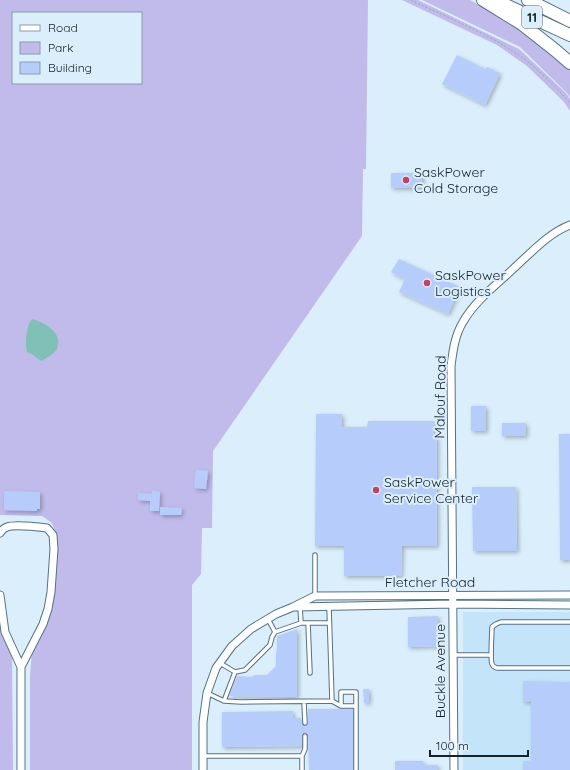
<svg xmlns="http://www.w3.org/2000/svg" width="570" height="770" font-family="Quicksand,sans-serif">
  <defs>
    <filter id="shadow"><feDropShadow dx="2" dy="2" stdDeviation="2" flood-color="#0004"/></filter>
  </defs>
  <rect width="100%" height="100%" fill="#daeefb"/>
  <!-- built -->
  <path fill="#c4e4f9" d="M463 612H570V770H463Z"/>
  <!-- green -->
  <path fill="#c1bbeb" fill-rule="evenodd" d="M0 0H368L366 169H363L362 236 213 451 212 528H202L201 574 192 585V770H30V675L32 651 45 625 54 598 56 555V534L52 523 42 516 0 515ZM13 13H141V83H13Z
    M402 0H418L519 49 565 92 570 99V111L564 102 527 66 497 45Z
    M422 0H470L499 16 524 31 551 52 570 70V97L566 92 520 47Z
    M0 629H2L12 658 13 770H0Z"/>
  <!-- water -->
  <path fill="#80c1b7" d="M32 319C44 322 64 333 57 349 54 354 47 357 42 361 37 359 33 354 27 352 25 344 26 325 32 319Z"/>
  <!-- building -->
  <path fill="#b6cdfb" filter="url(#shadow)" d="M457 55 485 69 487 67 500 73 485 105 442 84Z
    M391 173H422V188H391Z
    M399 259 460 287 448 314 399 292 405 279 391 272Z
    M471 406H486V431H471Z
    M316 414H342V427H367L368 421H434V437H437V546H402L401 576H344V546H315Z
    M502 423H526V436H502Z
    M559 434H570V560H560Z
    M196 470 208 471 206 489 194 488Z
    M472 487H516L517 551H473Z
    M4 491 40 492V509H37V511L4 510Z
    M152 491 160 492 159 511H150V501L138 500V493L152 494Z
    M160 507 182 508 181 515H160Z
    M438 616V646L408 647V617Z
    M297 629V697L229 696 237 676 252 677 254 675H267L276 666V652L277 651V636Z
    M523 681 570 682V770H523V761H531V701L523 702Z
    M363 689H369V703H364Z
    M308 709H353V770H309L308 736V734L305 733H303L302 736V746L222 747V712L293 711V718H301L302 724 305 726 307 725 308 723Z
    M395 761H423V765H438V770H395Z"/>
  <g fill="none" stroke-linecap="round" stroke-linejoin="round">
    <defs>
      <path id="service" d="M315 596V555
        M300 607 301 623
        M329 607 332 701
        M268 619 275 632
        M570 622H501L496 624 492 627C492 634 490 659 492 664 493 667 494 667 497 668H570
        M308 623H329
        M453 655H491
        M220 663 235 672 245 670 270 645 272 637 275 632 301 623H308L310 673
        M207 693 224 701 241 702 332 701 341 706H356V770
        M224 701 235 672
        M304 702 305 723
        M341 706V692H356V706
        M203 756H302V770
        M302 756 305 749V736"/>
      <path id="minor" d="M0 533C2 530 4 528 7 527 15 524 39 527 47 528L53 535 54 549 51 592 48 609 43 624 21 667
        M0 595 5 632 21 667V770
        M295 607 453 604 570 605
        M203 770V722L207 693 216 668 232 646 251 629 276 614 293 607 315 596 570 595
        M454 770 451 366C453 350 455 335 463 322 475 301 495 286 512 270 530 254 547 234 570 225"/>
      <path id="motorway" d="M483 0 522 24 555 50 570 63
        M528 0 570 21
        M499 2 570 35"/>
    </defs>
    <!-- service casing -->
    <use href="#service" stroke="#547285" stroke-width="5.5"/>
    <!-- minor casing -->
    <use href="#minor" stroke="#547285" stroke-width="9"/>
    <!-- motorway casing -->
    <use href="#motorway" stroke="#547285" stroke-width="14"/>
    <!-- path -->
    <path stroke="#96a7b3" stroke-width="1" stroke-dasharray="2 2" stroke-linecap="butt" d="M411 0C424 7 438 12 452 19 473 29 495 39 514 52 534 64 555 86 570 103"/>
    <!-- service -->
    <use href="#service" stroke="#fff" stroke-width="3.5"/>
    <!-- minor -->
    <use href="#minor" stroke="#fff" stroke-width="7"/>
    <!-- motorway -->
    <use href="#motorway" stroke="#fff" stroke-width="12"/>
  </g>
  <!-- markers -->
  <g fill="#cc3d60" stroke="#daeefb" stroke-width="1.5">
    <circle cx="406" cy="180" r="4"/>
    <circle cx="427" cy="283" r="4"/>
    <circle cx="376" cy="490" r="4"/>
  </g>
  <g text-anchor="middle" stroke-width="4" stroke-linejoin="round" paint-order="stroke">
    <!-- shield labels -->
    <rect fill="#daeefb" stroke="#515f69" stroke-width="1" x="522" y="6" width="20" height="22" rx="3"/>
    <g font-size="13" font-weight="bold" fill="#16222a">
      <text x="532" y="22">11</text>
    </g>
    <!-- poi labels -->
    <g font-size="14" fill="#16222a" stroke="#daeefb" text-anchor="start">
      <text x="414" y="177">SaskPower<tspan x="414" dy="16">Cold Storage</tspan></text>
      <text x="435" y="280">SaskPower<tspan x="435" dy="16">Logistics</tspan></text>
      <text x="384" y="487">SaskPower<tspan x="384" dy="16">Service Center</tspan></text>
    </g>
    <!-- street labels -->
    <g font-size="14" fill="#16222a" stroke="#daeefb">
      <text transform="translate(440 397) rotate(-89)" y="5">Malouf Road</text>
      <text x="430" y="587">Fletcher Road</text>
      <text transform="translate(440 671) rotate(-90)" y="5">Buckle Avenue</text>
    </g>
  </g>
  <!-- legend -->
  <rect x="12" y="12" width="130" height="72" fill="#daeefb" stroke="#8c9ca7"/>
  <rect x="20" y="25" width="20" height="6" fill="#ffffff" stroke="#8c9ca7"/>
  <text x="48" y="32" font-size="12" fill="#16222a">Road</text>
  <rect x="20" y="42" width="20" height="12" fill="#c1bbeb" stroke="#8c9ca7"/>
  <text x="48" y="52" font-size="12" fill="#16222a">Park</text>
  <rect x="20" y="62" width="20" height="12" fill="#b6cdfb" stroke="#8c9ca7"/>
  <text x="48" y="72" font-size="12" fill="#16222a">Building</text>
  <!-- scale -->
  <path d="M430 750v6h98v-6" fill="none" stroke="#16222a" stroke-width="2"/>
  <text x="436" y="750" font-size="12" fill="#16222a" stroke="#daeefb" stroke-width="3" paint-order="stroke">100 m</text>
</svg>
